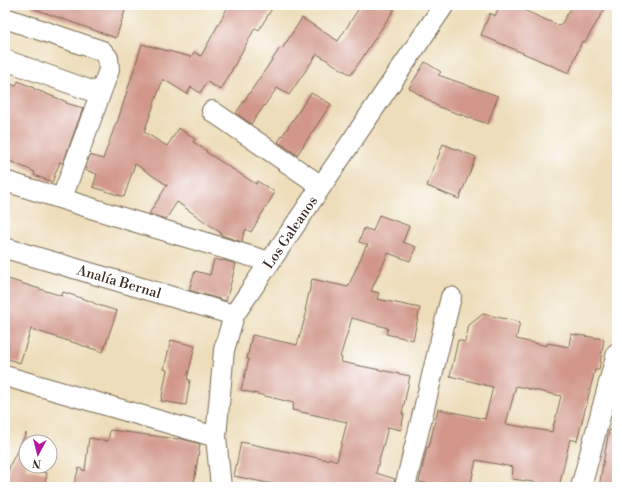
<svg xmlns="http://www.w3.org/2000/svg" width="622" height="492" font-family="'Libre Bodoni',serif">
  <rect width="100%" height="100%" fill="#fff"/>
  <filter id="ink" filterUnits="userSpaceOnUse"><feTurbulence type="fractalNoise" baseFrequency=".025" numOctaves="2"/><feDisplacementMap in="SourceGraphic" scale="8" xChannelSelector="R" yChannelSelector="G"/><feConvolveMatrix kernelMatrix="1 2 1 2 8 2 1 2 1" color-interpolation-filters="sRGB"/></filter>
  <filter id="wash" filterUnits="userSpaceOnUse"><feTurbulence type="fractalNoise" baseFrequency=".012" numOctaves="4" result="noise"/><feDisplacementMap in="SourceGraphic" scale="16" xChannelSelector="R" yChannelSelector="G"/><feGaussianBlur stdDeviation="0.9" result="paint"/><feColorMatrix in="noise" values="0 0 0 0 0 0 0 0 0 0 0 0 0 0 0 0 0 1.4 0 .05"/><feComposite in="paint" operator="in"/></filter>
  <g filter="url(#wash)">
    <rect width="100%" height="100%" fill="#edddba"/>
    <g id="blocks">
      <!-- building -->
      <path fill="#d2978a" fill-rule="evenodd" d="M32 5H115L126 8 116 38 32 8Z
        M229 5H274L259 30 255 28 221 90 207 82 200 93 191 87 187 94 163 79 144 132 167 146 179 128 192 137 195 139 193 142 207 151 206 152 256 184 257 181 275 192 251 232 246 229 243 236 242 242 221 235V233L177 202 166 219 149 214 167 185 135 164 124 197 93 187 97 174 85 170 90 155 103 159 116 123H117L142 44 191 57 194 52 201 56Z
        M361 5H397L351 75 317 54 289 95 277 88 251 124 236 113 280 48 282 49 302 18 338 41Z
        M500 5H512L560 26 573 5H607L585 42 582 41 569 73 481 35 490 13 495 16Z
        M425 62 441 72 438 75 498 96 488 124 439 107 409 88Z
        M18 81 34 88V89L67 102 66 103 83 108 63 163 60 162 52 182 34 175 35 172 5 159V82L16 86Z
        M311 93 331 104 297 155 278 142Z
        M443 144 476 157 459 199 427 186Z
        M379 215 409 226 403 242 416 247 410 261 388 253 371 291 379 293 377 299 420 308 413 340 386 334 388 328 352 318 340 357 342 358 341 362 410 376 402 414H404L401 430 388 427 376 473 395 479 394 487H286L234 476 241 442 328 460 329 458 337 461 347 422 292 410 294 403 241 390 249 359H247L252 335 297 345 307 311H305L312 279 348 287 366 246 367 247 368 245 359 242 364 228 373 231Z
        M214 259 222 261 223 260 236 264 226 301 189 290 195 271 210 275Z
        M5 278 62 296 63 292 90 301 98 305 117 311 103 352 31 329 20 363 5 358Z
        M483 314 520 322 516 339 547 346V343L569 347 571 334 604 339 599 370H595L577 441 570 439 559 487H540V483L512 479 513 467 476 460 470 487H443L419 482 427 447H429L438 409 485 419 493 387 450 376 458 340 465 342 469 325ZM516 386 561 396 552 432 506 424Z
        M171 340 195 346 187 379 190 380 186 405 161 401 167 370 164 369Z
        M110 430 178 439V438L200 444 194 483H188L187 487H73L79 468 85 471 89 438 108 441Z
        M609 430 617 431V487H599Z
        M26 433V469L47 473 44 487H5L10 465Z"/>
    </g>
  </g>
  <g filter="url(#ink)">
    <use href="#blocks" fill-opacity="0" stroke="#796955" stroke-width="1"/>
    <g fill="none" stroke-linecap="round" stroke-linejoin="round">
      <defs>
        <g id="street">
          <path d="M5 18 102 51 108 58 109 70 62 198"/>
          <path d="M5 60 100 94"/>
          <path d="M212 111 321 186"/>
          <path d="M5 181 126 219 270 262"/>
          <path id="s1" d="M5 248 234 315"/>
          <path d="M5 376 216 437"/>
          <path id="s2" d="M221 487 216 437 224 350 234 315 444 5"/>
          <path d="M405 487 451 297"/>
          <path d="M581 487 617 353"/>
        </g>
      </defs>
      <!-- street casing -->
      <use href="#street" stroke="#796955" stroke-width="22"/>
      <!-- street -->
      <use href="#street" stroke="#fff" stroke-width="20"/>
    </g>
  </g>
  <g text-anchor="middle" stroke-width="4" stroke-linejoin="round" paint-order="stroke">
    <!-- street labels -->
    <g font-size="14" fill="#3b2a1e" stroke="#fff">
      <text dy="5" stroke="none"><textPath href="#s2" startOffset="274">Los Galeanos</textPath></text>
      <text dy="5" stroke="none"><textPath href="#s1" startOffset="119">Analía Bernal</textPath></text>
    </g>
  </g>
  <!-- margin -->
  <rect width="622" height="492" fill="none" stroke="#fff" stroke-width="20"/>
  <!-- north arrow -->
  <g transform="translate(38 454) rotate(187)"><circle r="19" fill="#ffffff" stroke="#b1aaa5"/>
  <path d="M0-3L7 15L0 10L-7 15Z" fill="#b5179e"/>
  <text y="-6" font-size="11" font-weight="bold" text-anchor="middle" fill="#3b2a1e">N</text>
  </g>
</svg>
